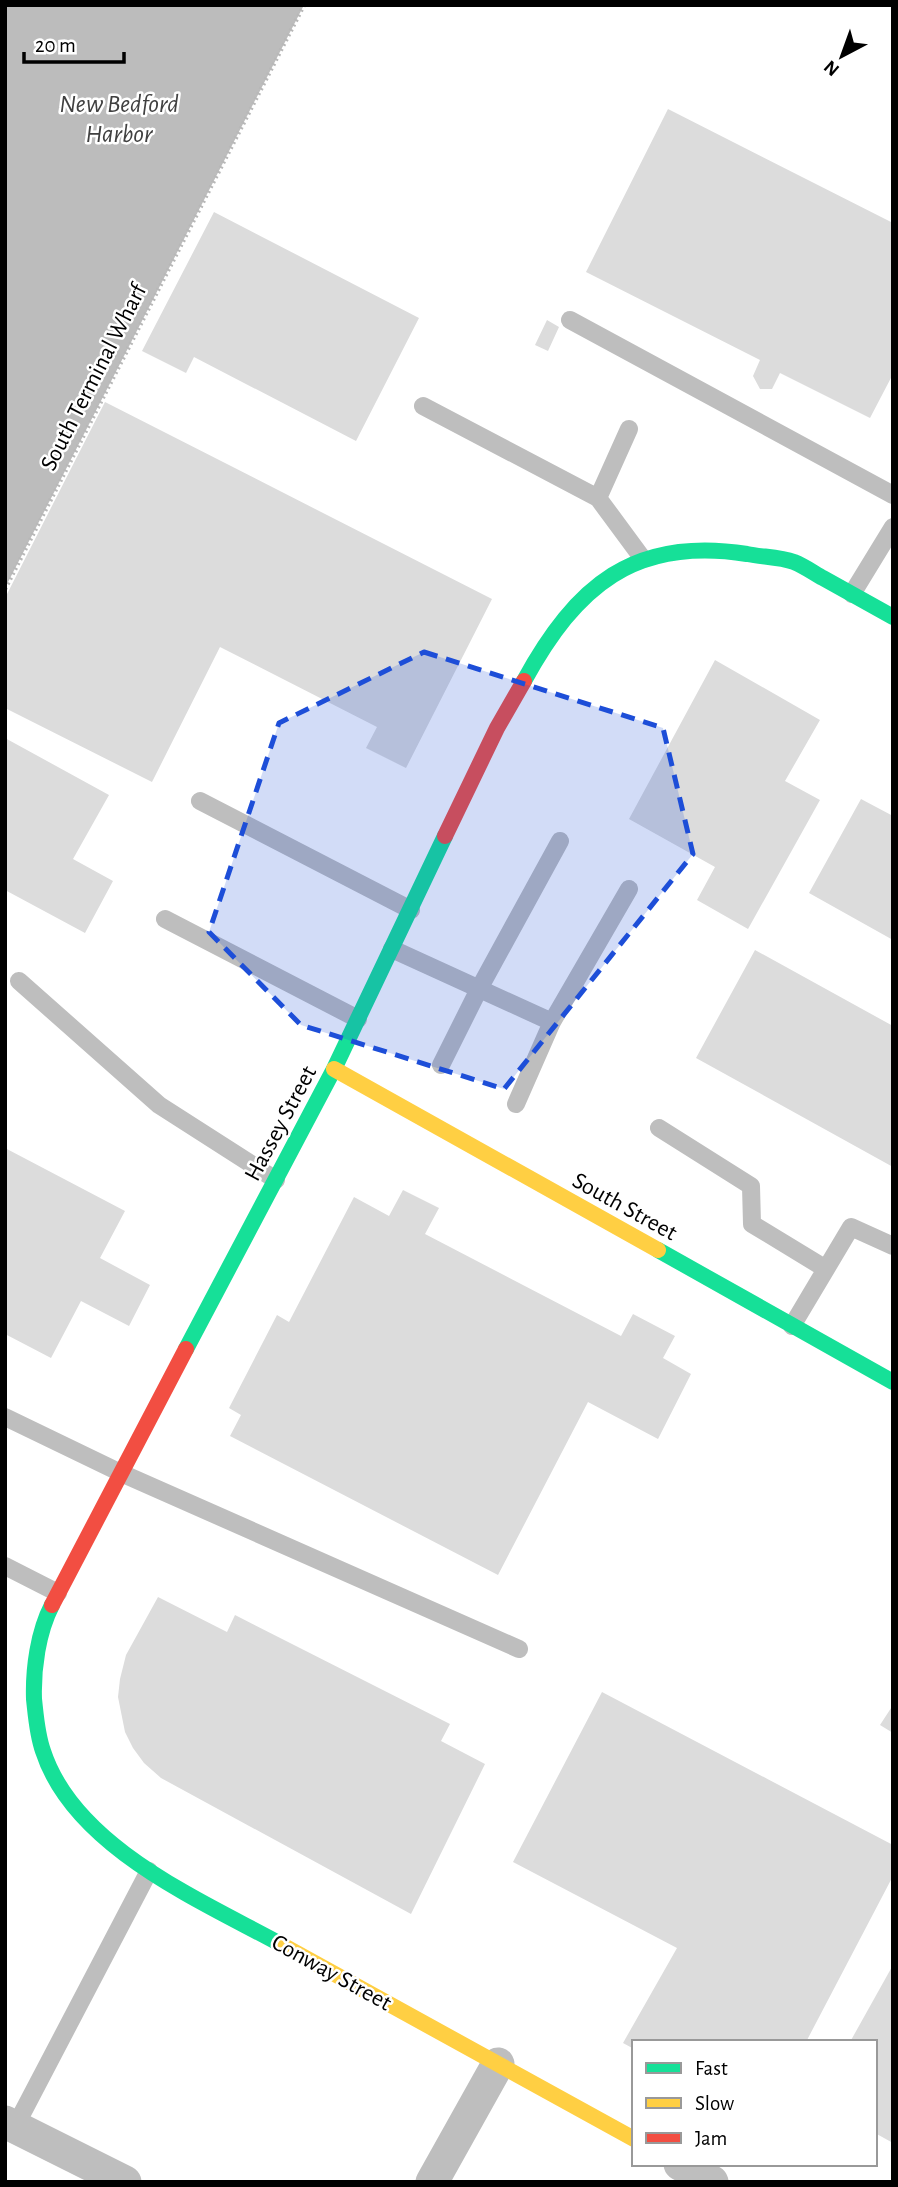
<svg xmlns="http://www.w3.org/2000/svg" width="898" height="2187" font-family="'Alegreya Sans',sans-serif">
  <rect width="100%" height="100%" fill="#fff"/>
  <!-- water -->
  <path fill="#bcbcbc" d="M5 5H304L5 588Z"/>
  <!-- building -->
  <path fill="#dcdcdc" d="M668 109 893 223V374L870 418 780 373 772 389H760L753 376 760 360 586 272Z
    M214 212 419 318 356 441 194 357 186 373 142 351Z
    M547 320 559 327 548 351 535 345Z
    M105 402 492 599 406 768 366 748 377 727 220 647 152 782 5 708V598Z
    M715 660 820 720 785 781 820 800 748 929 697 900 715 867 629 819Z
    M5 738 109 795 73 859 113 881 85 933 5 890Z
    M861 799 893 816V940L809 893Z
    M755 950 893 1026V1167L696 1058Z
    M5 1148 125 1211 100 1258 150 1285 129 1326 81 1301 51 1358 5 1334Z
    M403 1190 439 1208 425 1234 621 1336 633 1314 675 1336 663 1358 691 1374 658 1439 588 1402 498 1575 230 1436 241 1415 229 1408 277 1315 289 1322 354 1197 389 1216Z
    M158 1597 227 1632 235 1615 450 1724 441 1741 485 1764 411 1914 161 1778 144 1763 133 1748 125 1732 118 1697 120 1679 126 1655Z
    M602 1692 893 1845V1876L806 2042H634V2049L623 2043 677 1948 513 1862Z
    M893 1705V1733L880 1725Z
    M893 1965V2143L875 2133V2042H850Z"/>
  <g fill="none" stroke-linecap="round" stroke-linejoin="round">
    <!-- path -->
    <path stroke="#b8b8b8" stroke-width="4.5" stroke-dasharray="2 3.5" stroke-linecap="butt" d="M5 589 304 5"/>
    <!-- lane -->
    <path stroke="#bebebe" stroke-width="18" d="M570 320 893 495
      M423 406 598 498
      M629 429 598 498 643 559
      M852 594 893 527
      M200 801 411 910
      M165 919 358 1019
      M392 949 552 1022 516 1104
      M19 981 159 1105 276 1180
      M552 1022 629 889
      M441 1065 479 989 560 841
      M659 1128 751 1186 752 1224 826 1269
      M792 1326 851 1227 893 1246
      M5 1417 121 1473 519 1649
      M5 1566 58 1593
      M15 2127 149 1871"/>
    <!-- street -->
    <path stroke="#bebebe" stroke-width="33" d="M5 2122 125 2182
      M680 2164 712 2182
      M432 2182 498 2064"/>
    <!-- fast -->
    <path stroke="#16e098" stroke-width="16" d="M524 681C576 586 634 536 747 554 762 557 780 557 794 562 804 566 814 573 823 578 846 591 870 604 893 617
      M658 1250 893 1382
      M186 1349 334 1069 445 836
      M52 1605C38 1632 33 1669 34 1699 36 1717 37 1734 43 1751 74 1847 200 1900 282 1945"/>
    <!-- slow -->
    <path stroke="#ffcf43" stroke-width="16" d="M334 1069 658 1250
      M282 1945 634 2139"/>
    <!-- jam -->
    <path stroke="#f24e42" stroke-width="16" d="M445 836 497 728 524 681
      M52 1605 186 1349"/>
  </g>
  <!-- marked area -->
  <path fill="#1d4ed8" fill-opacity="0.2" stroke="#1d4ed8" stroke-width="5" stroke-dasharray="14 9" stroke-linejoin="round" d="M424 652 663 728 693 854 504 1089 301 1025 209 932 279 723Z"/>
  <g text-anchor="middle" stroke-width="5" stroke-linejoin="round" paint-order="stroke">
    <!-- street labels -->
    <g font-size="24" fill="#000" stroke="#fff">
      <text transform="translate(93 377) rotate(-63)" y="8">South Terminal Wharf</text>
      <text transform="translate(280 1123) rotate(-62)" y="8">Hassey Street</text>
      <text transform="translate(625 1206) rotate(29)" y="8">South Street</text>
      <text transform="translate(332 1972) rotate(29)" y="8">Conway Street</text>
    </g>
    <!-- water labels -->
    <g font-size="26" font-style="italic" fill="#404040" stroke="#fff">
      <text x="119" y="112">New Bedford<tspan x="119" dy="30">Harbor</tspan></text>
    </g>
  </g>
  <!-- border -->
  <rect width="898" height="2187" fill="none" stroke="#000000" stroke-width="14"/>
  <!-- legend -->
  <rect x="632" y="2040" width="245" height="126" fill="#ffffff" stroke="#999999" stroke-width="2"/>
  <rect x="646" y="2063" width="35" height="10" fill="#16e098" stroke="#999999" stroke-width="2"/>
  <text x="695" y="2075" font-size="21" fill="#000000">Fast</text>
  <rect x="646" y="2098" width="35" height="10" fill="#ffcf43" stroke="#999999" stroke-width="2"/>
  <text x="695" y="2110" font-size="21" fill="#000000">Slow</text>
  <rect x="646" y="2133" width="35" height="10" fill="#f24e42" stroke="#999999" stroke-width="2"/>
  <text x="695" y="2145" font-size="21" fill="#000000">Jam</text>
  <!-- north arrow -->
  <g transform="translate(842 56) rotate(221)" stroke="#ffffff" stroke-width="5" paint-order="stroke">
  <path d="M0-5L12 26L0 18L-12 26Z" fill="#000000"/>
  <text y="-10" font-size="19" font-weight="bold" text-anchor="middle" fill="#000000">N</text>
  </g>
  <!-- scale -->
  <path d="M24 52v10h100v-10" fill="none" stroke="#000000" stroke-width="3.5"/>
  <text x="35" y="52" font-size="21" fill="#000000" stroke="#ffffff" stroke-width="5" paint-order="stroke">20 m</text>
</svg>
